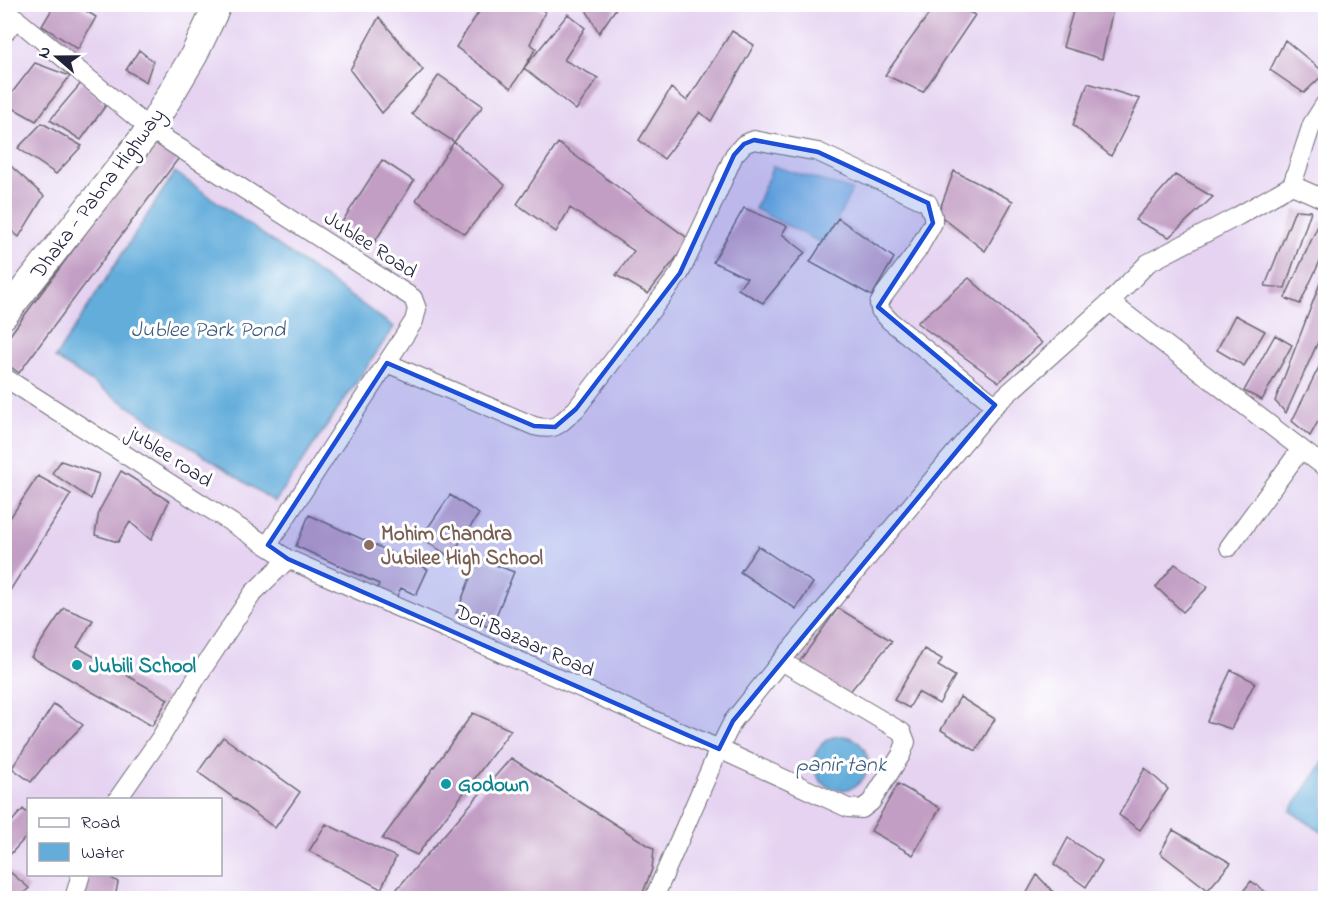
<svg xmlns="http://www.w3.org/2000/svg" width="1330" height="903" font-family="'Indie Flower',sans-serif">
  <rect width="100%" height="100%" fill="#fff"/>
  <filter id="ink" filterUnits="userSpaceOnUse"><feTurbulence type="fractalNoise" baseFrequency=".0167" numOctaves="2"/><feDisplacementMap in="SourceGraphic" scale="12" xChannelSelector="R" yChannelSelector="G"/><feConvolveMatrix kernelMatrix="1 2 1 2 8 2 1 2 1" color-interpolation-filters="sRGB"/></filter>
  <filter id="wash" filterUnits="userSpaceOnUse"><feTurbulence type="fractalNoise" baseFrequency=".008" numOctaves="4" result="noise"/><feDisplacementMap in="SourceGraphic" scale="24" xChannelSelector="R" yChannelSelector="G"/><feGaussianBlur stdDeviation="1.35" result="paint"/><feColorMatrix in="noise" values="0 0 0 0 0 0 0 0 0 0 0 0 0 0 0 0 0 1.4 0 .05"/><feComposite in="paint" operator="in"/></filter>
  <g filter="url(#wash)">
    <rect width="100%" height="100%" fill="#f4ecd8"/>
    <!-- built -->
    <path fill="#e5d3f1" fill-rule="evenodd" d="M5 5H1325V898H5ZM28 800H220V874H28Z"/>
    <!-- water -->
    <path fill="#64addb" stroke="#43688b" stroke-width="1.5" d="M773 166 852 190 825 245 755 209Z
      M175 172 394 327 275 502 55 358Z
      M814 763a27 27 0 1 1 54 0a27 27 0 1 1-54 0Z
      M1325 760V834L1290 811Z"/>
    <g id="blocks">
      <!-- building -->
      <path fill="#c29ec4" d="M55 4H75L96 17 78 49 42 26Z
        M377 4H398L396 11Z
        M484 4H533L545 12 530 44 536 48 524 68 568 14 585 28 564 60 598 78 576 110 524 68 511 88 456 47Z
        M583 4H619L599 33Z
        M936 4H953L975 15 923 92 885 75Z
        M1075 4H1099L1113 9 1102 59 1063 47Z
        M379 17 423 70 382 113 350 70Z
        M732 31 754 45 711 121 700 112 664 159 639 140 671 88 687 101Z
        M1285 40 1325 73 1304 93 1270 70Z
        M139 50 153 61 146 82 126 70Z
        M35 63 70 76 36 121 4 103Z
        M439 75 483 106 454 142 505 185 465 234 416 200 454 142 412 114Z
        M82 82 106 105 81 140 50 120Z
        M1088 83 1140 99 1111 156 1073 125Z
        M42 123 82 146 56 174 18 148Z
        M157 137 181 155 19 373 4 362V343Z
        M558 143 690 240 648 294 616 275 634 251 570 208 556 232 517 204Z
        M4 160 44 196 19 237 4 225Z
        M382 160 414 181 374 243 342 222Z
        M954 171 1013 201 985 251 938 214Z
        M1175 175 1213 197 1169 237 1135 220Z
        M744 208 787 226 782 234 805 252 763 303 738 289 747 278 713 262Z
        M1295 210 1311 211 1285 288 1265 286Z
        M838 218 894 258 872 296 810 262Z
        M1326 219V248L1300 304 1285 298 1320 221Z
        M969 278 1042 343 999 382 917 323Z
        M1322 278 1326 279V324L1286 413 1275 401Z
        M1235 315 1265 331 1244 366 1217 350Z
        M1275 335 1292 345 1262 400 1244 391Z
        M1323 359 1326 360V407L1310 436 1292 421Z
        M61 461 99 474 91 499 52 473Z
        M121 471 169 501 151 540 130 522 118 542 95 535 99 511Z
        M38 476 71 494 4 600V527Z
        M450 495 479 514 450 557 421 538Z
        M309 515 428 569 416 595 401 588 395 600 376 591 379 584 296 546Z
        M758 546 813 583 796 609 740 572Z
        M478 558 514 572 491 628 456 614Z
        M1175 564 1208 587 1183 612 1156 587Z
        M64 608 93 620 77 647 168 699 152 726 31 657Z
        M838 608 892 641 847 695 799 662Z
        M924 649 942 659 938 666 955 676 939 704 918 692 909 708 894 700Z
        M1231 670 1255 682 1231 729 1207 721Z
        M960 697 995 719 976 751 941 730Z
        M54 704 83 725 47 762 31 782 12 768Z
        M473 713 511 730 417 855 382 839Z
        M223 737 300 792 275 828 198 772Z
        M511 758 654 849 652 869 641 898H389Z
        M1145 768 1168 789 1140 830 1119 815Z
        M898 784 940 808 913 855 871 831Z
        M23 809 28 814V835L4 861V830Z
        M326 824 396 857 381 889 309 851Z
        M1173 830 1231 863 1208 890 1160 853Z
        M1068 838 1102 861 1086 887 1054 864Z
        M4 867 29 888 19 898H4Z
        M85 874H105L118 882 115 898H84Z
        M1037 875 1059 898H1024Z
        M1251 881 1273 898H1238Z"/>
    </g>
  </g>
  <g filter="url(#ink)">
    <use href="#blocks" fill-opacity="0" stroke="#6c6972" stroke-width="1.5"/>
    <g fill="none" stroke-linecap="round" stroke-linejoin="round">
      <defs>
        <path id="minor" d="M4 9 150 129 413 298 417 309 414 321 268 545
          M4 34 16 18
          M1292 185 1312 124 1326 102
          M1110 302 1326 468
          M387 363 534 426C557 432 560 423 576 409L680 273 709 212 734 155 744 144 754 140 818 152 928 203 933 216V223L917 251 884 295 879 304 880 310 890 321 995 405
          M4 377 288 559 719 749 848 808 862 809 871 802 901 755 906 742 902 732 781 661
          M1229 547 1301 449
          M117 800 161 737 197 677 253 593 288 559
          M74 898 81 874
          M654 898 719 749 733 721 781 661 995 405 1110 302 1148 263 1238 216 1292 185 1326 200"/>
        <path id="primary" d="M4 315 150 129 194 55 218 4"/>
      </defs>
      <!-- minor casing -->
      <use href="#minor" stroke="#6c6972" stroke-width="20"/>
      <!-- primary casing -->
      <use href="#primary" stroke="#6c6972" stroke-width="29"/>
      <!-- minor -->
      <use href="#minor" stroke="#fff" stroke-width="18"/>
      <!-- primary -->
      <use href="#primary" stroke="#fff" stroke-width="27"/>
    </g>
  </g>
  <!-- marked area -->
  <path fill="#1d4ed8" fill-opacity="0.2" stroke="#1d4ed8" stroke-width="4.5" stroke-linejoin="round" d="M754 140 818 152 928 203 933 223 878 307 995 405 733 721 719 749 288 559 268 545 387 363 534 426 555 427 576 409 680 273 734 155 744 144Z"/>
  <!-- markers -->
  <circle fill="#8d6e63" stroke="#fff" stroke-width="2" cx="369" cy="545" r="6"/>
  <g fill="#0f9aa8" stroke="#fff" stroke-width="2">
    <circle cx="77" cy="665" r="6"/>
    <circle cx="446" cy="784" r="6"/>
  </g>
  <g text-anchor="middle" stroke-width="6" stroke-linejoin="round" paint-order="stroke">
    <!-- street labels -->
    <g font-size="21" fill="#22223b" stroke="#fff">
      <text transform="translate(97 193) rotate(-53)" y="7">Dhaka - Pabna Highway</text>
      <text transform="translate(371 244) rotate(33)" y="7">Jublee Road</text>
      <text transform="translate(171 456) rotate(33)" y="7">jublee road</text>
      <text transform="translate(525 640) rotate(24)" y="7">Doi Bazaar Road</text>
    </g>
    <!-- education labels -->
    <g font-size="21" font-weight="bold" fill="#785e54" stroke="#fff" text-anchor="start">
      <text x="381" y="540">Mohim Chandra<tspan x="381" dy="24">Jubilee High School</tspan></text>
    </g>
    <!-- culture labels -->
    <g font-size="21" font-weight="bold" fill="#0d838f" stroke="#fff" text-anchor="start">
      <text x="89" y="672">Jubili School</text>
      <text x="458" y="791">Godown</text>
    </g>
    <!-- water labels -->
    <g font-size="22" font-style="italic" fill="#3c5a7b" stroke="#fff">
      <text x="208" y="336">Jublee Park Pond</text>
      <text x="841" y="771">panir tank</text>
    </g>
  </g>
  <!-- margin -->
  <rect width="1330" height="903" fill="none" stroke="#fff" stroke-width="24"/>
  <!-- legend -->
  <rect x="27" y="798" width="195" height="78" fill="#ffffff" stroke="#a7a7b1" stroke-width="1.5"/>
  <rect x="39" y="818" width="30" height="9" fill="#ffffff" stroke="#a7a7b1" stroke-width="1.5"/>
  <text x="81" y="828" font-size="18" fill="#22223b">Road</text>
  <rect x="39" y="843" width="30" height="18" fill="#64addb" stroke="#a7a7b1" stroke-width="1.5"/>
  <text x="81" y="858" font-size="18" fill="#22223b">Water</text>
  <!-- north arrow -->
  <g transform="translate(57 57) rotate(290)" stroke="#ffffff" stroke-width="4.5" paint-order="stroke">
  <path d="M0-4.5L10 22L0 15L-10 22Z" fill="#22223b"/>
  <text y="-9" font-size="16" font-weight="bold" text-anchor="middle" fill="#22223b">N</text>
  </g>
</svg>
